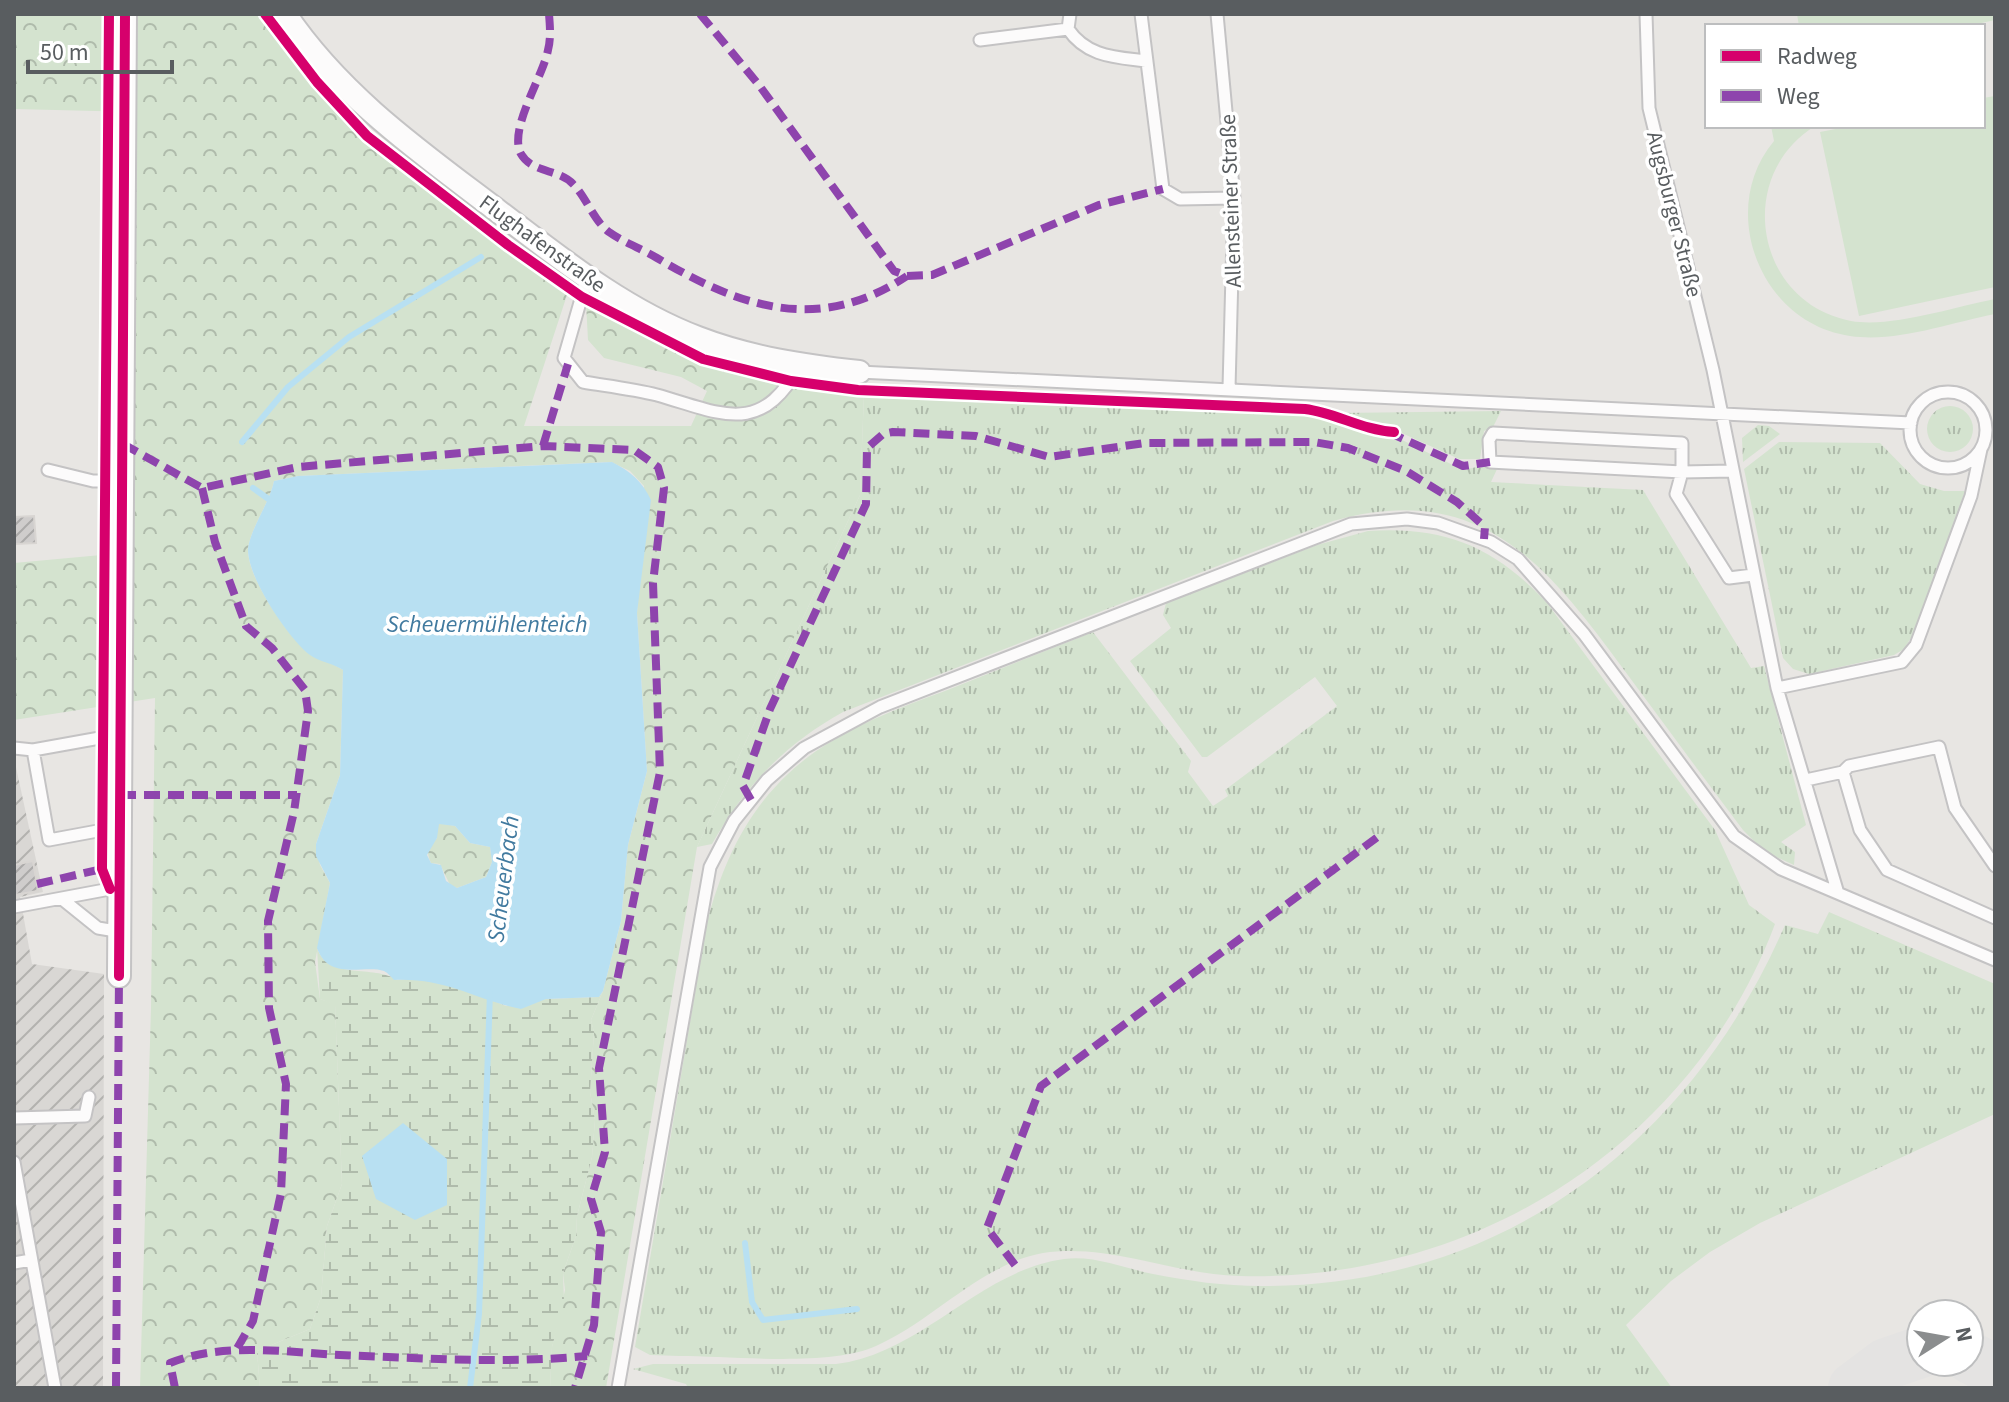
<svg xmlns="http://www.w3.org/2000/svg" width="2009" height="1402" font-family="'Source Sans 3',sans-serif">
  <defs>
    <pattern id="industrial-furrows" width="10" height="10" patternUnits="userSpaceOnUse" patternTransform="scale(2)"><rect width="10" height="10" fill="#d9d7d4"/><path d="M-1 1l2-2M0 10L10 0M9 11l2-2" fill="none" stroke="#b3b2af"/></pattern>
    <pattern id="grass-tufts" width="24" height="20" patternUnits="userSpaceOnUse" patternTransform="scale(2)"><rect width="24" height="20" fill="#d4e3cf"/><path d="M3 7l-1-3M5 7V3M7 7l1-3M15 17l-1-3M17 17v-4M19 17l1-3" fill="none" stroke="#afbbab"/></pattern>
    <pattern id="forest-crowns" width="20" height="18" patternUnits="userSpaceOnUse" patternTransform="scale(2)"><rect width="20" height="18" fill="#d4e3cf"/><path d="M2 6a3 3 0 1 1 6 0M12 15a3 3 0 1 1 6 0" fill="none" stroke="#afbbab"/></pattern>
    <pattern id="wetland-marsh" width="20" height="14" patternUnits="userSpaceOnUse" patternTransform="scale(2)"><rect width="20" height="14" fill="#d4e3cf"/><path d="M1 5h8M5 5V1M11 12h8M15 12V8" fill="none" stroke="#afbbab"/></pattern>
    <pattern id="building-hatch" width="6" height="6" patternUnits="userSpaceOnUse" patternTransform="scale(2)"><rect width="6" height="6" fill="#cfcdcc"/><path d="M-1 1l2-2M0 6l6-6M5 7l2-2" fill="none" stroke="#abaaa9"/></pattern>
  </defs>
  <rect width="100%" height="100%" fill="#e8e6e3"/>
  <!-- industrial -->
  <path fill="url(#industrial-furrows)" d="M14 758 43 892 20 897 32 964 104 974 103 1388H14Z"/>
  <!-- grass -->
  <path fill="url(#grass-tufts)" d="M864 394 1318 413 1372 433 1390 434 1463 470 1486 465 1498 467 1491 482 1643 490 1751 668 1764 666 1806 825 1781 842 1795 852 1794 865 1765 852 1743 830C1705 780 1668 729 1630 678 1551 571 1485 478 1333 521L843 712C785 744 745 786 712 844L697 847 860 495Z
    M1927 429a23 23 0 1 1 46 0a23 23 0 1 1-46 0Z
    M1501 411 1493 427 1484 431 1480 459H1459L1393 429 1370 428 1339 413Z
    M1758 425 1769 426 1780 434 1743 462 1742 438Z
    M1779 442 1880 443 1920 484 1944 491H1965L1916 630 1904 649 1894 655 1809 674 1793 669 1783 658 1744 469Z
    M1368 531C1445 526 1495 547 1547 603L1715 830 1749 905 1775 924C1692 1145 1473 1283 1239 1276 1172 1274 1109 1243 1043 1253 981 1264 933 1321 876 1346 831 1367 731 1356 679 1356L650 1355 635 1347 707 922C722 866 744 815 788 774 832 732 894 710 950 689 997 670 1045 651 1093 632L1191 761 1188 772 1213 806 1228 796 1225 790 1337 706 1315 677 1207 757H1202L1130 661 1171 628 1163 615 1166 603 1317 545Z
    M1829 912 1995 984V1114L1760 1223 1710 1252 1671 1281 1626 1325 1672 1388H688L686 1384 633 1369 653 1364H836C923 1353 978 1271 1064 1259 1094 1255 1123 1268 1153 1274 1188 1281 1225 1286 1261 1286 1503 1287 1691 1142 1785 925L1818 934Z"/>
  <!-- forest -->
  <path fill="url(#forest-crowns)" d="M14 14H260L311 82 364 141 567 295 524 426H691L707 391 681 377 604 358 588 340 586 303 701 360 780 381 864 394 860 495 697 847 606 1388H550L552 1347 565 1290 563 1273 576 1236 577 1216 592 1157 595 1120 590 1092 594 1032 591 1020 603 991 621 921 628 845 647 771 637 613 644 486 630 471 611 462 298 476 274 481C270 502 249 531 248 550 248 578 285 631 305 650 315 659 332 662 343 670L340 775 316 844 320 865 330 883 315 962 320 999 335 1004 342 1184 327 1226 321 1297 310 1329 257 1351 260 1388H140L151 1007 155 698 14 720V563L134 552 136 112 14 109Z
    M439 823 455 826 470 843 490 847 492 862 486 877 457 888 450 885 440 864 431 863C425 850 429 848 437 838L436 826Z"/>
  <!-- wetland -->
  <path fill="url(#wetland-marsh)" d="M317 948C328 981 374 964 397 980L415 978 464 989 506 1006 546 999 599 997 603 991 591 1020 594 1032 590 1092 595 1120 592 1157 577 1216 576 1236 563 1273 564 1301 552 1347 550 1388H260L257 1351 310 1329 321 1297 327 1226 342 1184 335 1005 320 999Z"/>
  <!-- garden -->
  <path fill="#d4e3cf" d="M1797 14H1995V20L1968 26H1799Z
    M1995 96V287L1859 316 1820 132 1851 126H1983V98Z
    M1771 126H1815C1734 176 1755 303 1851 321 1892 328 1953 307 1995 299V314C1949 323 1896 343 1850 336 1761 324 1716 210 1774 141Z"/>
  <!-- water -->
  <path fill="#b8e0f2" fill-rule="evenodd" d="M612 462C630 471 642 481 651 500L637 613 647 771 628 845 621 921 603 991 599 997 546 999 521 1009C472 999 448 978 394 980 391 977 388 973 384 971 365 964 329 982 317 948L330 883 316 856V844L340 775 343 670C333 663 319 662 310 655 288 638 248 578 248 550 249 531 270 502 274 481L298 476ZM439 824 455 826 470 843 490 847 492 862 486 877 457 888 446 881 441 865 431 863 427 855 437 838Z
    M403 1123 447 1159V1205L415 1220 376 1199 362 1156Z"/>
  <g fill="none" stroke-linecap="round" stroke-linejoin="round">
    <!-- stream -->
    <path stroke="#b8e0f2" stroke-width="6" d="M242 442 288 387 349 337 481 257
      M253 488 274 503
      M745 1243 752 1302 763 1320 857 1309
      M470 1388 479 1314 490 992"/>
    <!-- taxiway -->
    <path stroke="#e4e3e2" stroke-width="52" d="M1969 1357 1986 1366 1995 1376
      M1854 1388 1886 1364 1921 1352"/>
  </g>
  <!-- building -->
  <path fill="url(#building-hatch)" stroke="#d8d5d2" stroke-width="2" d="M34 516 36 543 14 544V517Z
    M33 861 38 891 14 895V865Z"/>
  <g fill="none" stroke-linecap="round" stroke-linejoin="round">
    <defs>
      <path id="service" d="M1070 14 1068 29C1087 57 1115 57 1146 61
        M1141 14 1163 189 1180 199 1234 198
        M1217 14 1234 198 1229 388
        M1646 14 1649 108 1713 370 1777 688 1902 662 1916 645 1971 496 1981 449
        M980 40 1068 29
        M587 278 564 358 583 382C607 386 633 389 657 395 721 413 760 438 800 365
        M859 372 1911 423
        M1910 430a38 38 0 1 1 76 0a38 38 0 1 1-76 0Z
        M48 470 93 481H123
        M1732 471 1682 472 1490 462 1489 440 1493 433 1682 443V472L1676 494 1729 578 1753 575
        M1777 688 1837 890
        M14 748 33 750
        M1843 772 1860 830 1887 870 1995 918
        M1806 780 1843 772 1849 766 1939 747 1955 808 1995 866
        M119 827 49 840 33 750 122 734
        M62 899 98 928 110 930 118 923
        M14 907 110 889 117 882
        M14 1118 85 1116 89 1097
        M14 1162 55 1388
        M14 1263 31 1260
        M618 1388 710 867 734 821 767 780 804 748 880 707 1351 524 1407 519 1438 523 1491 542 1518 559 1584 634 1734 836 1781 869 1995 960"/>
      <path id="minor" d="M285 14C340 96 420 152 498 211 561 259 624 310 698 338 750 358 804 366 859 372
        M119 976 125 14"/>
    </defs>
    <!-- service casing -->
    <use href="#service" stroke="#c4c3c4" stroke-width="15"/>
    <!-- minor casing -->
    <use href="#minor" stroke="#c4c3c4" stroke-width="26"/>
    <!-- service -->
    <use href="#service" stroke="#fcfbfb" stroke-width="11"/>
    <!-- minor -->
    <use href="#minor" stroke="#fcfbfb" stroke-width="22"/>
    <!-- quiet -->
    <path stroke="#8e44ad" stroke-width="8" stroke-dasharray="16 8" stroke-linecap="butt" d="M549 14C550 26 551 39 548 50 543 77 508 129 521 154 532 173 559 169 573 184 587 198 593 220 609 232 623 242 642 249 657 258 740 307 818 335 907 276
      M700 14 759 85 894 271 907 276 932 275 1099 205 1163 189
      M1388 432 1463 466 1490 462
      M123 444 202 488 298 467 543 446 634 450 658 467 664 488 653 583 660 772 599 1068 605 1152 591 1199 601 1232 594 1325 575 1388
      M543 446 568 364
      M202 488 215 542 246 626 272 648 305 690 308 711 294 812 268 921 269 1008 286 1084 281 1193 253 1321 236 1350
      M120 795H297
      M751 800 743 786 770 709 866 504 867 448 883 434 893 432 976 436 1049 457 1145 443 1314 442 1348 448 1406 471 1457 502 1485 527 1484 539
      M37 884 102 869
      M1015 1265 987 1228 1041 1086 1379 836
      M116 1388 119 976
      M175 1388 170 1363C223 1342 284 1352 340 1355 422 1358 505 1364 587 1356"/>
    <defs>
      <path id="cycleway" d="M109 14 102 869 110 889
        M265 14 317 82 367 136 508 245 582 297 703 359 791 381 858 390 1305 409C1336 413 1362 430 1394 432
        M119 976 125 14"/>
    </defs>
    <!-- cycleway casing -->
    <use href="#cycleway" stroke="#fff" stroke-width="15"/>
    <!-- cycleway -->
    <use href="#cycleway" stroke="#d6006c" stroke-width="10"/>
  </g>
  <g text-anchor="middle" stroke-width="7" stroke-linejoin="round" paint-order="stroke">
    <!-- street labels -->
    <g font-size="22" fill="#595d60" stroke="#fff">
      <text transform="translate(1230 201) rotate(-92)" y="8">Allensteiner Straße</text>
      <text transform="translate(1675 214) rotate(76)" y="8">Augsburger Straße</text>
      <text transform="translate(543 243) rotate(36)" y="8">Flughafenstraße</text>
    </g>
    <!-- water labels -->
    <g font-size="24" font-style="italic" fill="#417a9f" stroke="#fff">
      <text x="487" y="632">Scheuermühlenteich</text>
      <text transform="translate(503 879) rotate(-83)" y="8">Scheuerbach</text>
    </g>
  </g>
  <!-- border -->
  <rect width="2009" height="1402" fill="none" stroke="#595d60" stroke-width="32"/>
  <!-- legend -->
  <rect x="1705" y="24" width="280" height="104" fill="#ffffff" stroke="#bdbebf" stroke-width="2"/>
  <rect x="1721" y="50" width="40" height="12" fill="#d6006c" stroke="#bdbebf" stroke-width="2"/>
  <text x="1777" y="64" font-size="24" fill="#595d60">Radweg</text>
  <rect x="1721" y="90" width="40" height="12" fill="#8e44ad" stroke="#bdbebf" stroke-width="2"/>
  <text x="1777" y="104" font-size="24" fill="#595d60">Weg</text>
  <!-- north arrow -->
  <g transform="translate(1945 1338) rotate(79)"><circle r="38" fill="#ffffff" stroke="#bdbebf" stroke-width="2"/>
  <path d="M0-6L14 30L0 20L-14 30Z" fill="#8b8d8e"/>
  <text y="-12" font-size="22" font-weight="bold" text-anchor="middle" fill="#595d60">N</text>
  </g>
  <!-- scale -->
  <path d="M28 60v12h144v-12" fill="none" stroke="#595d60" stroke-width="4"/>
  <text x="40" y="60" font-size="24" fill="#595d60" stroke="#ffffff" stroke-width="6" paint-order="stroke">50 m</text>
</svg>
